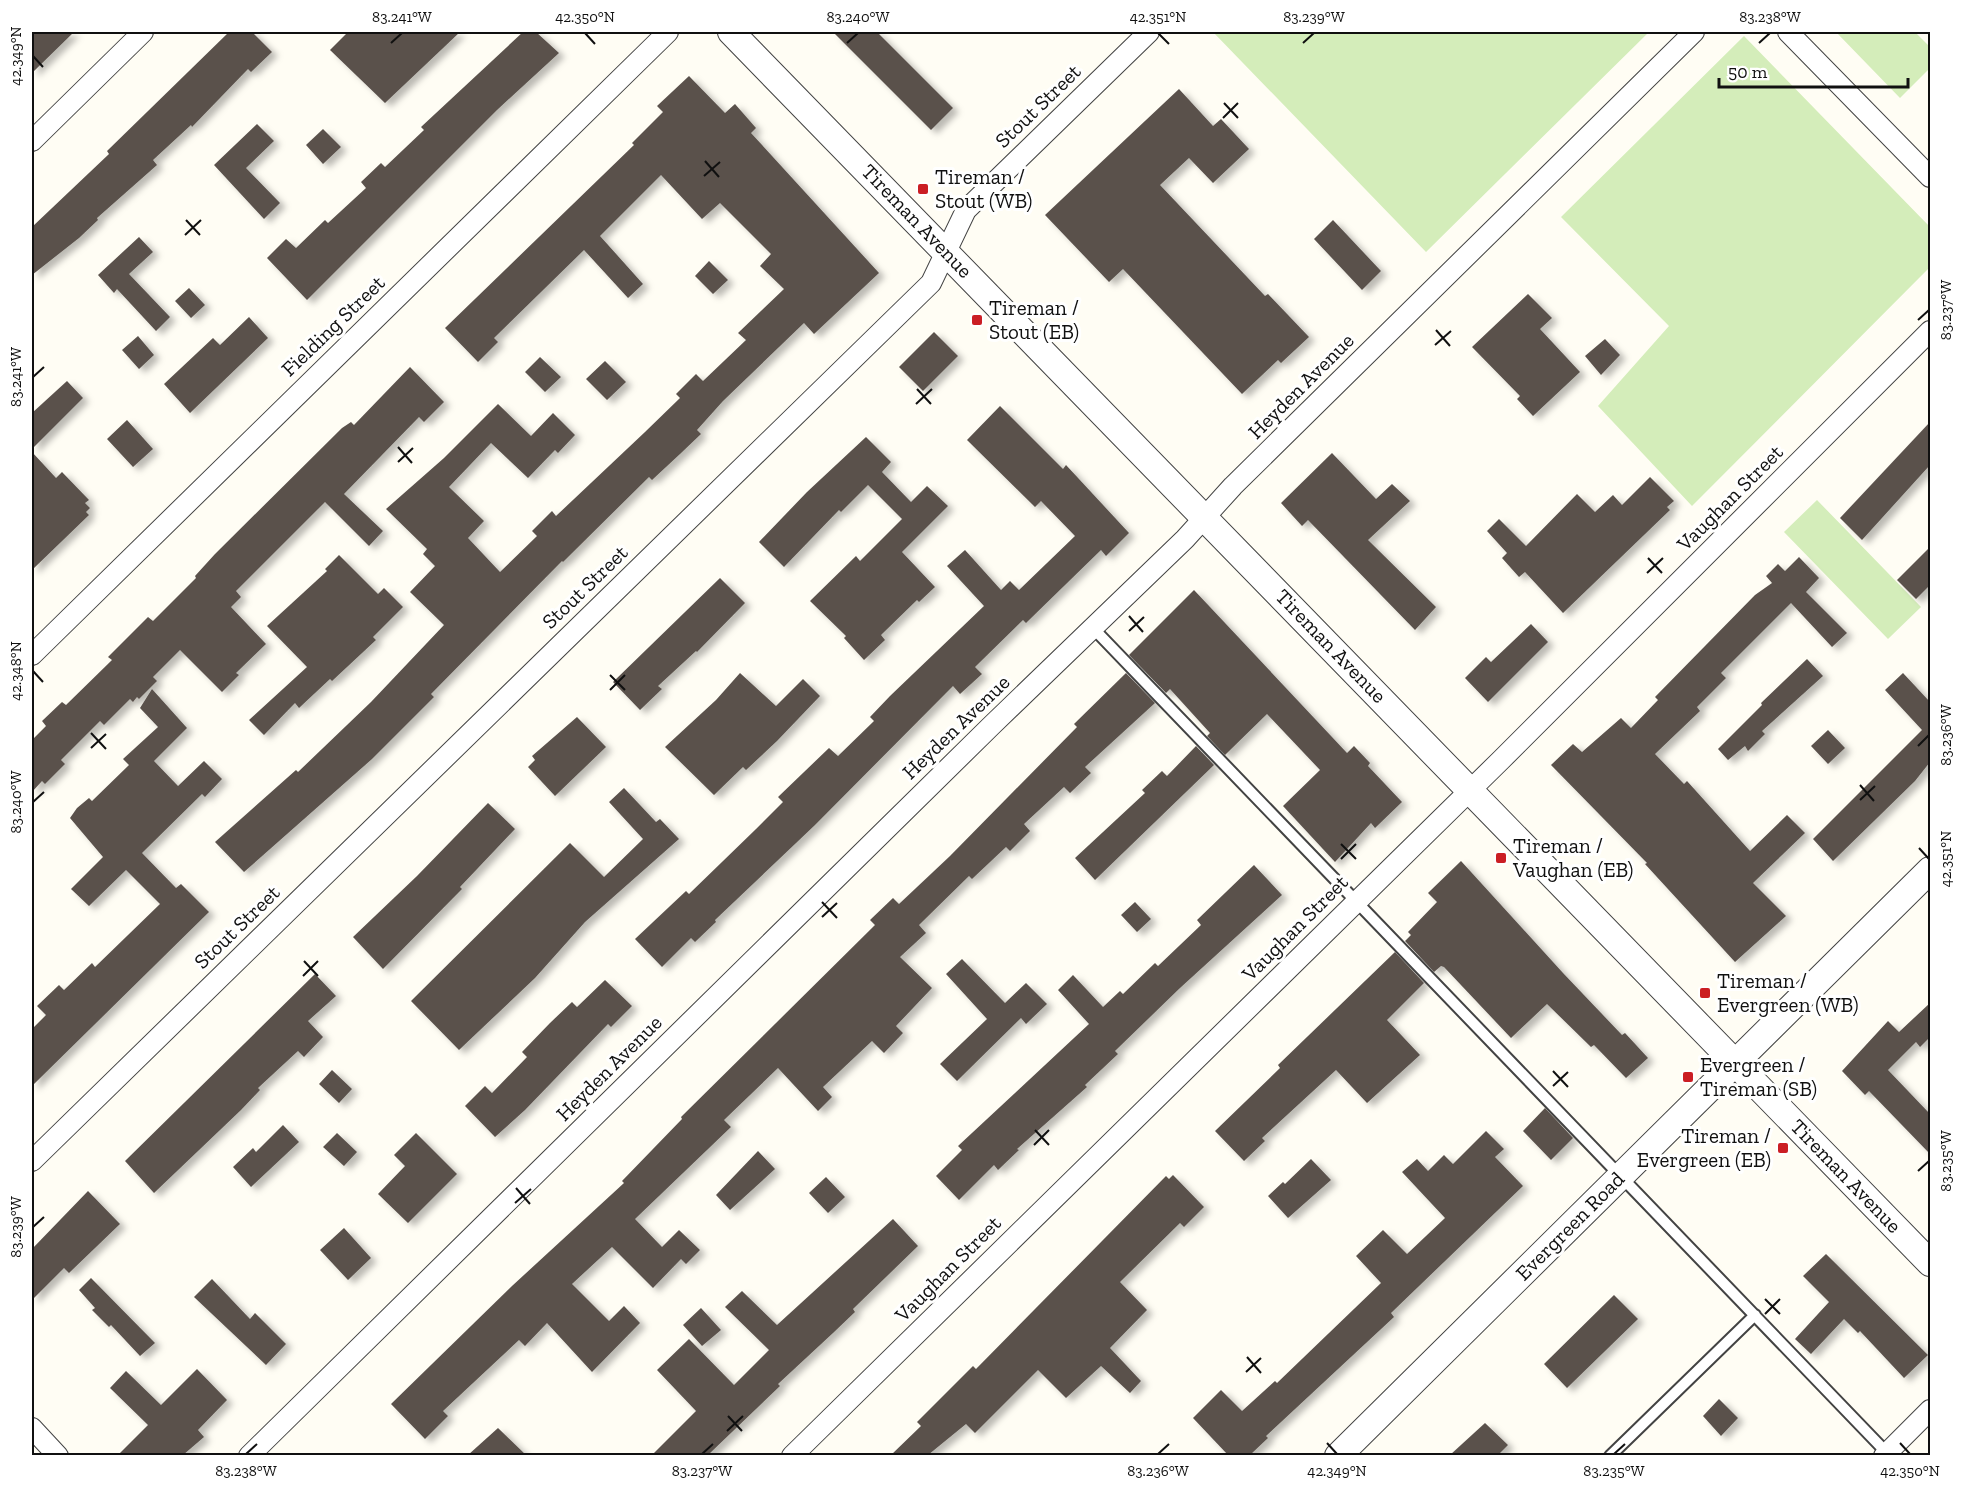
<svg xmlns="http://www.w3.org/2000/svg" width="1962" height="1487" font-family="'Zilla Slab',serif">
  <defs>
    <filter id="shadow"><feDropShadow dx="6" dy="4" stdDeviation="3" flood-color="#0004"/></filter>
  </defs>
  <rect width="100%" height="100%" fill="#fffdf4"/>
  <!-- green -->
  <path fill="#d4edba" d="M1213 32H1649L1426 252Z
    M1836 32H1915L1930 47V68L1900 98Z
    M1744 36 1930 227V267L1692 506 1598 406 1669 326 1561 217Z
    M1817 500 1921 607 1888 639 1784 532Z"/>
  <!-- building -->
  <path fill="#5a514c" filter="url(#shadow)" d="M32 32H74L32 73Z
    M229 32H252L272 52 251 72 248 69 192 127 191 125 153 160 157 165 97 218 98 220 79 238 32 275V227L109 154 107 151Z
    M348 32H460L385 103 330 50Z
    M523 32H536L559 53 497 110 307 300 267 258 286 239 296 248 325 220 328 223 366 188 361 182 381 163 385 167 424 130 421 127Z
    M833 32H877L953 108 931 130Z
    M689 76 725 113 735 104 756 128 751 133 879 273 814 334 804 323 723 401 697 430 701 434 680 454 652 480 649 477 563 562 562 561 431 694 434 697 372 759 244 872 215 842 296 770 298 772 371 702 444 625 410 592 435 566 423 554 427 549 386 509 444 458 498 404 531 436 553 413 575 435 558 453 555 450 528 478 491 443 449 487 484 521 468 538 500 572 537 536 532 531 552 511 556 516 645 432 680 398 676 394 696 374 703 381 746 340 738 333 784 289 760 266 771 254 720 203 702 219 661 175 600 236 643 284 628 298 584 250 494 338 498 342 478 362 445 328 634 145 632 143 663 112 657 106Z
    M1179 89 1213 126 1221 119 1249 149 1213 183 1189 158 1160 185 1265 296 1268 294 1309 337 1281 363 1278 360 1242 394 1123 269 1109 282 1045 215Z
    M257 124 274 141 246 168 280 203 264 219 214 165Z
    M323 129 341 147 323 164 306 145Z
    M1333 220 1381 271 1362 290 1314 239Z
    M139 237 153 252 129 274 170 317 156 331 117 289 114 293 98 275Z
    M709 261 728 280 713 294 695 276Z
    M189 288 205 305 191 318 175 301Z
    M1528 294 1552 318 1540 329 1580 372 1533 416 1517 399 1520 396 1472 347Z
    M249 317 268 338 190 413 164 384 213 338 220 345Z
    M934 332 958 356 923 391 899 367Z
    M138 336 154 355 139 369 122 350Z
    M1605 339 1620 355 1601 375 1585 356Z
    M540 357 561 377 545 392 525 372Z
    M605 361 626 382 607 400 586 379Z
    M410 367 444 402 424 422 419 417 344 494 383 531 369 546 325 502 236 591 241 597 231 607 266 644 236 673 239 675 222 692 180 650 153 677 157 681 139 699 137 697 133 702 130 699 104 725 100 721 61 760 65 764 45 784 42 781 32 792V740L46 726 42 721 62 702 66 705 112 660 108 657 148 617 153 621 196 578 195 576 215 554 342 428 351 422 354 425Z
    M67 381 83 398 32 449V413Z
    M1000 406 1063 469 1066 465 1129 533 1106 556 1101 550 1026 623 1023 620 975 667 982 674 960 694 953 686 815 825 715 920 716 922 695 942 691 938 662 967 635 939 686 891 689 894 756 829 783 802 778 797 829 748 838 756 874 721 870 717 890 696 984 606 947 566 965 550 1001 590 1010 581 1019 590 1075 536 1041 501 1035 507 967 440Z
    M127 420 153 449 133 467 107 439Z
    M1930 422V465L1862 540 1840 518Z
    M866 437 891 462 882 472 911 502 927 486 948 506 902 552 935 587 919 602 917 600 881 635 885 640 864 660 844 638 846 636 810 601 856 556 860 561 902 519 868 485 841 512 839 510 784 567 759 542 807 492Z
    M32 452 56 478 62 472 89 500 85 503 90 508 86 512 89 515 32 570Z
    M1332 453 1376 499 1392 484 1410 501 1368 540 1436 607 1415 630 1308 520 1302 526 1281 503Z
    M1650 477 1674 501 1667 507 1670 510 1563 613 1525 572 1519 577 1502 558 1507 553 1487 531 1499 519 1526 546 1577 494 1595 512 1613 495 1622 505Z
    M1930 547V585L1916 599 1897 580Z
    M339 555 378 594 384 588 403 607 373 637 376 640 332 681 330 679 299 708 295 703 264 735 249 720 307 667 267 626 327 571 325 569Z
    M1799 557 1819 578 1806 592 1847 633 1832 647 1791 603 1721 673 1726 678 1697 707 1700 711 1655 754 1684 784 1687 781 1750 851 1787 815 1805 833 1753 883 1786 916 1735 962 1645 864 1647 863 1551 765 1573 744 1582 752 1621 718 1631 728 1658 700 1655 697 1755 595 1772 583 1766 576 1778 564 1785 571Z
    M720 578 745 603 697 652 696 651 658 686 662 689 640 710 613 682Z
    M1194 590 1347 753 1354 746 1370 763 1368 766 1402 802 1375 828 1371 823 1335 862 1283 806 1320 770 1267 714 1225 755 1207 736 1210 733 1170 689 1166 693 1129 655Z
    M1531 624 1548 642 1488 702 1465 678 1486 657 1491 662Z
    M1807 659 1823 676 1762 731 1765 734 1748 751 1745 746 1728 760 1718 749 1762 705 1761 703Z
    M740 673 776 706 803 679 820 696 777 741 746 770 743 767 714 795 665 747 716 700Z
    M1126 673 1155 703 1085 767 1091 773 1070 793 1064 787 1024 824 1030 831 1010 851 1006 847 972 879 969 876 919 925 926 933 900 957 932 988 896 1026 903 1033 884 1053 872 1041 823 1087 832 1097 818 1111 778 1068 724 1120 731 1127 635 1219 662 1247 679 1230 700 1250 686 1264 681 1259 653 1288 612 1247 572 1284 609 1321 624 1306 640 1323 592 1372 547 1323 525 1346 519 1340 443 1411 448 1416 425 1439 391 1404 512 1286 624 1183 622 1181 682 1119 681 1117 875 925 870 920 893 898 899 904 950 856 1077 727 1074 724Z
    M1903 673 1930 702V762L1915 781 1833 861 1813 839 1922 730 1885 690Z
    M152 689 187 728 154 761 178 786 204 761 222 779 205 797 202 794 142 853 176 888 181 884 209 912 32 1086V1029L46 1015 37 1006 59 985 64 990 92 963 95 967 160 904 126 870 89 906 71 889 103 857 70 818 77 808 89 798 92 801 129 765 123 759 158 727 140 708Z
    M577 717 606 747 555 796 528 767 535 760 532 756Z
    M1828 730 1845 748 1828 764 1811 746Z
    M1196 746 1214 765 1095 880 1075 858 1145 793 1142 790 1162 771 1167 776Z
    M624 788 656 822 660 819 679 839 585 922 535 978 459 1050 411 1001 570 843 604 877 643 839 609 802Z
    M488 803 515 829 460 887 462 889 383 969 353 937 417 876Z
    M1461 861 1563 973 1622 1035 1625 1033 1648 1058 1626 1078 1594 1045 1591 1047 1547 1004 1511 1038 1444 967 1441 966 1434 972 1405 941 1411 935 1408 932 1437 902 1428 893Z
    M1254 865 1282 895 1180 988 1115 1051 1118 1054 1085 1085 1087 1087 1017 1149 1019 1150 998 1170 994 1165 959 1200 936 1176 962 1150 958 1146 1089 1024 1058 990 1073 975 1103 1007 1120 991 1123 994 1155 963 1158 966 1201 925 1197 920Z
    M1135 902 1151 919 1137 932 1121 915Z
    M1395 952 1424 983 1387 1020 1420 1055 1367 1103 1336 1070 1262 1138 1265 1141 1244 1161 1215 1131 1280 1068 1278 1065Z
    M962 959 1005 1003 1026 983 1047 1004 1026 1024 1021 1018 957 1081 940 1064 987 1019 946 974Z
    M315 974 336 996 308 1021 323 1037 304 1057 298 1051 258 1088 260 1090 241 1110 154 1193 125 1161Z
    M605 980 632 1006 611 1027 608 1024 525 1110 495 1137 465 1106 485 1086 492 1093 527 1057 522 1052 550 1023 572 1002 577 1007Z
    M1930 1003V1037L1920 1047 1916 1042 1888 1070 1930 1114V1154L1869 1091 1865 1095 1842 1071 1888 1021 1899 1032Z
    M332 1070 352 1089 339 1103 319 1084Z
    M1545 1108 1573 1138 1551 1160 1523 1131Z
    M283 1125 299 1142 251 1187 233 1167 253 1148 256 1152Z
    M1486 1131 1504 1149 1495 1157 1523 1186 1391 1313 1394 1317 1266 1436 1268 1438 1250 1455H1228L1193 1418 1221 1390 1242 1411 1275 1381 1277 1383 1381 1283 1356 1256 1383 1230 1407 1254 1445 1218 1402 1172 1417 1159 1428 1171 1444 1155 1453 1164Z
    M337 1133 357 1152 344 1166 323 1147Z
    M416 1133 457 1174 408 1223 378 1194 405 1166 394 1155Z
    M758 1151 775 1169 730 1210 716 1195Z
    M1311 1159 1331 1180 1288 1218 1268 1196 1283 1182 1285 1184Z
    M1173 1175 1204 1207 1184 1227 1180 1223 1120 1282 1147 1310 1110 1348 1141 1381 1130 1393 1101 1366 1066 1398 1038 1370 975 1433 966 1424 928 1455H891L921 1426 917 1422 973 1366 976 1369 1166 1176 1169 1179Z
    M826 1177 845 1197 828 1213 809 1193Z
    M88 1191 120 1224 69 1273 64 1268 32 1300V1249Z
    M893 1219 918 1246 853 1309 855 1312 833 1333 778 1384 780 1386 708 1455H652L696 1411 657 1370 689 1339 734 1385 769 1350 725 1307 742 1291 777 1325Z
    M344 1228 371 1258 348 1280 320 1250Z
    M1826 1254 1928 1355 1904 1378 1860 1331 1858 1333 1844 1319 1811 1354 1795 1339 1829 1302 1803 1276Z
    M91 1278 155 1343 140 1356 111 1325 109 1327 92 1310 95 1308 79 1290Z
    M212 1279 250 1319 255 1313 286 1344 266 1365 194 1297Z
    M1614 1295 1638 1319 1567 1388 1544 1364Z
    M701 1308 721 1330 702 1346 683 1325Z
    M197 1369 227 1400 198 1430 204 1437 183 1455H118L148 1425 110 1388 126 1371 161 1405Z
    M1719 1399 1738 1418 1721 1436 1703 1416Z
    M1485 1423 1508 1445 1498 1455H1450Z
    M498 1428 526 1455H468Z"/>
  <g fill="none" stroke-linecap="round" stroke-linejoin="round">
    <defs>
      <path id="service" d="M1093 628 1887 1453
        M1610 1456 1755 1315"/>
      <path id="minor" d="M1788 32 1930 177
        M32 141 143 32
        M32 655 668 32
        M32 1161 931 283 966 210 1149 32
        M32 1428 58 1456
        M249 1456 991 726 1185 539 1233 486 1694 32
        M792 1456 1502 759 1930 331
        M1884 1456 1930 1410"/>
      <path id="tertiary" d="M731 32 1930 1263
        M1338 1456 1930 870"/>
    </defs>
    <!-- service casing -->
    <use href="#service" stroke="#434343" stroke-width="14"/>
    <!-- minor casing -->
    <use href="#minor" stroke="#434343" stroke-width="22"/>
    <!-- tertiary casing -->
    <use href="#tertiary" stroke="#434343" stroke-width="28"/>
    <!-- service -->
    <use href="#service" stroke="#fff" stroke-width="10"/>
    <!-- minor -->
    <use href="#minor" stroke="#fff" stroke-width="20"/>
    <!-- tertiary -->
    <use href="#tertiary" stroke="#fff" stroke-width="26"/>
  </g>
  <!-- ticks -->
  <path fill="none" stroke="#101010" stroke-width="2" d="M585 33 595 44M1158 33 1169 44M391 43 402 33M847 43 858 33M1303 43 1314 33M1759 43 1770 33M33 56 43 67M1224 103 1238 118M1223 118 1238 103M705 161 719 177M704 176 720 162M186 220 200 235M185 235 201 220M1918 320 1929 310M1436 330 1450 346M1435 345 1451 331M33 377 44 367M917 389 931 404M916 404 932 389M398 447 412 463M398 462 413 448M1648 558 1662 573M1647 573 1663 558M1129 616 1143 632M1129 631 1144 617M33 671 43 682M610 675 625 690M610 690 625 675M91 733 106 749M1918 746 1929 735M91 748 106 734M1860 785 1874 801M1860 800 1875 786M33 802 44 792M1341 844 1356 859M1919 848 1929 859M1341 859 1356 844M822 902 837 918M822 917 837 903M304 961 318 976M303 976 318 961M1553 1071 1568 1087M1553 1086 1568 1072M1035 1130 1049 1145M1034 1145 1049 1130M1918 1171 1929 1161M516 1188 530 1204M515 1203 531 1189M33 1227 44 1217M1765 1299 1780 1314M1765 1314 1780 1299M1247 1357 1261 1373M1246 1372 1261 1358M728 1416 742 1431M727 1431 743 1416M1327 1443 1337 1454M1900 1443 1910 1454M246 1454 257 1444M702 1454 713 1444M1158 1454 1169 1444M1614 1454 1625 1444"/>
  <!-- markers -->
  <g fill="#cb1e24" stroke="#fff" stroke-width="2">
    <rect x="917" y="183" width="12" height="12" rx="3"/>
    <rect x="971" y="314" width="12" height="12" rx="3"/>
    <rect x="1495" y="852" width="12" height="12" rx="3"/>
    <rect x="1699" y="987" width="12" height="12" rx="3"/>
    <rect x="1682" y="1071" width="12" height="12" rx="3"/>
    <rect x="1777" y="1142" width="12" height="12" rx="3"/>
  </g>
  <g text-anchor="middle" stroke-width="6" stroke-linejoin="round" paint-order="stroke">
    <!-- street labels -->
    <g font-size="21" fill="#101010" stroke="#fff">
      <text transform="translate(1038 106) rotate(-44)" y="7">Stout Street</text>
      <text transform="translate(917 221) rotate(46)" y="7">Tireman Avenue</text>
      <text transform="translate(333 326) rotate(-44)" y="7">Fielding Street</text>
      <text transform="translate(1301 386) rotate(-45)" y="7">Heyden Avenue</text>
      <text transform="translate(1730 498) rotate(-45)" y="7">Vaughan Street</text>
      <text transform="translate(585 587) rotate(-44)" y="7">Stout Street</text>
      <text transform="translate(1331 646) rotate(46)" y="7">Tireman Avenue</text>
      <text transform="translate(956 727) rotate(-44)" y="7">Heyden Avenue</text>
      <text transform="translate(237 927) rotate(-44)" y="7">Stout Street</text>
      <text transform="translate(1295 928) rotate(-45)" y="7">Vaughan Street</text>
      <text transform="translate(609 1068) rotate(-45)" y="7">Heyden Avenue</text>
      <text transform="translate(1846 1176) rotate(46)" y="7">Tireman Avenue</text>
      <text transform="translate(1570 1226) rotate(-45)" y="7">Evergreen Road</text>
      <text transform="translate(948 1269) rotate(-45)" y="7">Vaughan Street</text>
    </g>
    <!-- poi labels -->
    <g font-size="21" fill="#101010" stroke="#fff" text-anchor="start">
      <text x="935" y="184">Tireman /<tspan x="935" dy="24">Stout (WB)</tspan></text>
      <text x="989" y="315">Tireman /<tspan x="989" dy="24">Stout (EB)</tspan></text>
      <text x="1513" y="853">Tireman /<tspan x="1513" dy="24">Vaughan (EB)</tspan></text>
      <text x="1717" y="988">Tireman /<tspan x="1717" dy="24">Evergreen (WB)</tspan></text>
      <text x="1700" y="1072">Evergreen /<tspan x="1700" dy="24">Tireman (SB)</tspan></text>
      <text x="1771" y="1143" text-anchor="end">Tireman /<tspan x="1771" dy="24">Evergreen (EB)</tspan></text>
    </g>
  </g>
  <!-- border -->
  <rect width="1962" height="1487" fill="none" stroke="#ffffff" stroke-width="66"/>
  <!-- scale -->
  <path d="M1719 78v9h189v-9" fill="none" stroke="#101010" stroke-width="3"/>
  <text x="1728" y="78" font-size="18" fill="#101010" stroke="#ffffff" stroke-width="4.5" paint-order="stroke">50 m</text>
  <rect x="33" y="33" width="1896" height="1421" fill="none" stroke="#101010" stroke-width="2"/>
  <g font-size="15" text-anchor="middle" fill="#101010">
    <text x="402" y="22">83.241°W</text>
    <text x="585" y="22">42.350°N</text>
    <text x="858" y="22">83.240°W</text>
    <text x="1158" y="22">42.351°N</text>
    <text x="1314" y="22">83.239°W</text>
    <text x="1770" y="22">83.238°W</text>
    <text transform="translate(16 56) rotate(-90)" y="5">42.349°N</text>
    <text transform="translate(1946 310) rotate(-90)" y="5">83.237°W</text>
    <text transform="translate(16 377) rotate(-90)" y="5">83.241°W</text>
    <text transform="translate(16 671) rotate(-90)" y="5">42.348°N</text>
    <text transform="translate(1946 735) rotate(-90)" y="5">83.236°W</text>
    <text transform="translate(16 802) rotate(-90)" y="5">83.240°W</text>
    <text transform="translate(1946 859) rotate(-90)" y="5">42.351°N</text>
    <text transform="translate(1946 1161) rotate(-90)" y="5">83.235°W</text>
    <text transform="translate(16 1227) rotate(-90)" y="5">83.239°W</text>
    <text x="246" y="1476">83.238°W</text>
    <text x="702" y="1476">83.237°W</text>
    <text x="1158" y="1476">83.236°W</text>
    <text x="1337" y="1476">42.349°N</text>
    <text x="1614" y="1476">83.235°W</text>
    <text x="1910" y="1476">42.350°N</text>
  </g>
</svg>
